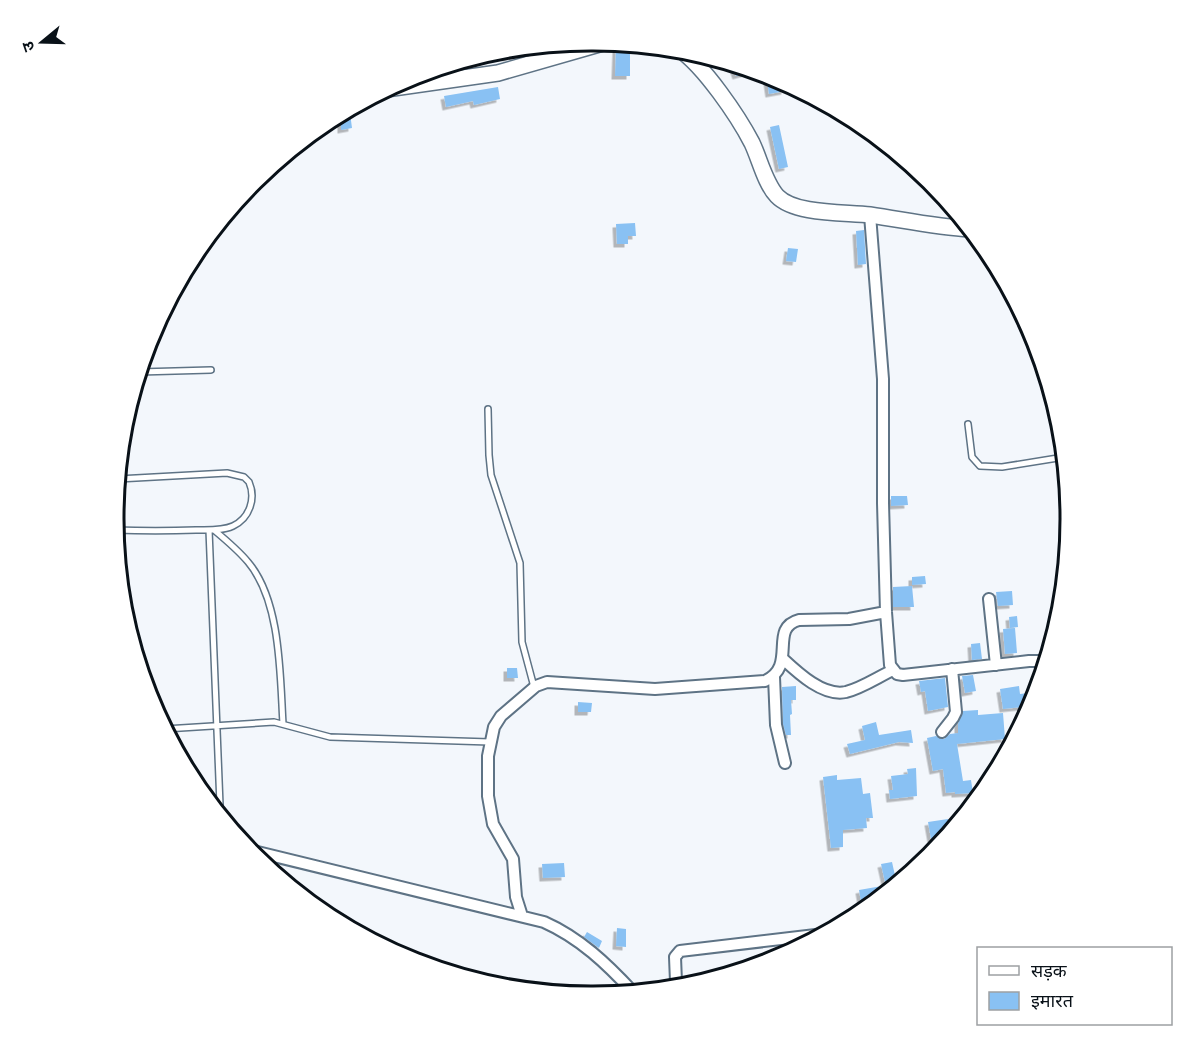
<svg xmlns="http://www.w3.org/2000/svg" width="1184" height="1037" font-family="'PT Serif','Noto Sans Devanagari',serif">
  <defs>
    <filter id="shadow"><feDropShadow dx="-3.5" dy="3.5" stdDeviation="0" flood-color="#0004"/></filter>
  </defs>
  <rect width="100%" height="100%" fill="#f3f7fc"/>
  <!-- building -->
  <path fill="#89c1f3" filter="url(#shadow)" d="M529 47 530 51 506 58 503 49Z
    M616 49H630V76H615Z
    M732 64 741 67 754 71 736 76Z
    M766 74 783 81 785 91 769 94Z
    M498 87 500 99 474 105 473 101 446 107 444 96Z
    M350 113 352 128 341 130V124L320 126 340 114Z
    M779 125 788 167 779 169 770 127Z
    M635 223 636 236H628V244H617L616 224Z
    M864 230 866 264 858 265 856 231Z
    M788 248 798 249 796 262 786 261Z
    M891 496H907L908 505 891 506Z
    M925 576 926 584 912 585V577Z
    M912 586 914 607H893V587Z
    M1012 591 1013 605 998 606 996 592Z
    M1017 616 1018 627 1010 628 1009 617Z
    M1015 628 1017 653 1005 654 1003 629Z
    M980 643 982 659 972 660 971 644Z
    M507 668H517L518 678H507Z
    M973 675 976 691 965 693 962 676Z
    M945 678 948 707 928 711 925 691 921 692 919 681Z
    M796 686V700H791L792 714 790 715 791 735H786L783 724 782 687Z
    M1019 686 1020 694 1036 692 1033 703 1022 704V707L1003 709 1000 689Z
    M578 702 592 703 591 712H578Z
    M978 710V715L1003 713 1005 739 957 744 963 781 971 780 973 793 955 794V792L946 793 943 769 933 771 927 738 936 736 944 739 950 734 958 733V724L963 711Z
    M876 722 879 735 911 730 913 743 899 742 850 754 847 744 865 740 862 726Z
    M916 768 917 796 890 799 889 790H893L891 776 908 774 907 769Z
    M837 775V780L861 778 863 794 870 793 873 818H866L867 828 843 830V847L831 848 823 777Z
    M948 819 950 832 946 837 931 839 928 822Z
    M892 862 896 880 885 882 881 864Z
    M564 863 565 877 543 878 542 864Z
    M882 886 883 895 871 905 862 907 859 890Z
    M617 928 626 929V947L616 946Z
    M587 932 602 941 599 948 584 937Z
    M806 944 782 956 781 947Z"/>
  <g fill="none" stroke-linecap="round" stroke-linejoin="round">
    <defs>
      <path id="lane" d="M139 372 211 370
        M488 409 489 455 491 475 520 563 522 642 534 687
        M968 424 972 457 980 466 1002 467 1064 457
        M115 530C142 531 169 531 196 530 208 530 222 531 233 526 250 518 256 498 249 482L244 477 227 473 118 479
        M209 530 220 805
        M214 530C226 540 238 550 248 562 281 601 280 675 283 724
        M165 729 274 722 330 737 490 742"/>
      <path id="street" d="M870 215 883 379V503L886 612 890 665 897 674 903 675 1029 661H1040L1044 666
        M989 599 996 665
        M782 658C797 672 823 697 846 692 862 688 878 677 893 670
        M774 677 776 725 785 763
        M942 732 953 718 956 712 952 669
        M249 850 544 922C580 938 607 964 633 992
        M522 916 516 897 513 859 493 824 488 796V756L494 727 501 716 536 686 547 682 655 689 765 681C798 666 768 628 799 620L849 619 886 612
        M672 989 676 982 675 957 680 951 824 934"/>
      <path id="secondary" d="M679 49C704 66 738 116 752 143 760 160 765 183 777 196 795 215 846 212 870 215 904 220 936 227 970 229
        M386 89 498 73 606 42"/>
    </defs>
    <!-- lane casing -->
    <use href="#lane" stroke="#5e7385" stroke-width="8"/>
    <!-- street casing -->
    <use href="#street" stroke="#5e7385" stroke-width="14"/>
    <!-- secondary casing -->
    <use href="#secondary" stroke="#5e7385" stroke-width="18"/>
    <!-- lane -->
    <use href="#lane" stroke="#fff" stroke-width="5"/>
    <!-- street -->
    <use href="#street" stroke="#fff" stroke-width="10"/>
    <!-- secondary -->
    <use href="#secondary" stroke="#fff" stroke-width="15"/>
  </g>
  <!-- crop -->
  <path d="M0 0H1184V1037H0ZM591 51H593A467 467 0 0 1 1060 518V519A467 467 0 0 1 593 986H591A467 467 0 0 1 124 519V518A467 467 0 0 1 591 51Z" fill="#fff" fill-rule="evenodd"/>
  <path fill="none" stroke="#091118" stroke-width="3" d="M591 51H593A467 467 0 0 1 1060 518V519A467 467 0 0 1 593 986H591A467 467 0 0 1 124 519V518A467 467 0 0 1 591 51Z"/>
  <!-- legend -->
  <rect x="977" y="947" width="195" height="78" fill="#ffffff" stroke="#9da0a3" stroke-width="1.5"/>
  <rect x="989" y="966" width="30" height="9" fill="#ffffff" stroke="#9da0a3" stroke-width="1.5"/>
  <text x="1031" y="977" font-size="18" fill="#091118">सड़क</text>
  <rect x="989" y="992" width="30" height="18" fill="#89c1f3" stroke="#9da0a3" stroke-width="1.5"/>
  <text x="1031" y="1007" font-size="18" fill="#091118">इमारत</text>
  <!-- north arrow -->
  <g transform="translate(42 42) rotate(251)" stroke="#ffffff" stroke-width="4.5" paint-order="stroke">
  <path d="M0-4.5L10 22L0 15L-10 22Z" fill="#091118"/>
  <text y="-9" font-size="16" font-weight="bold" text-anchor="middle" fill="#091118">उ</text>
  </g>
</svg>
